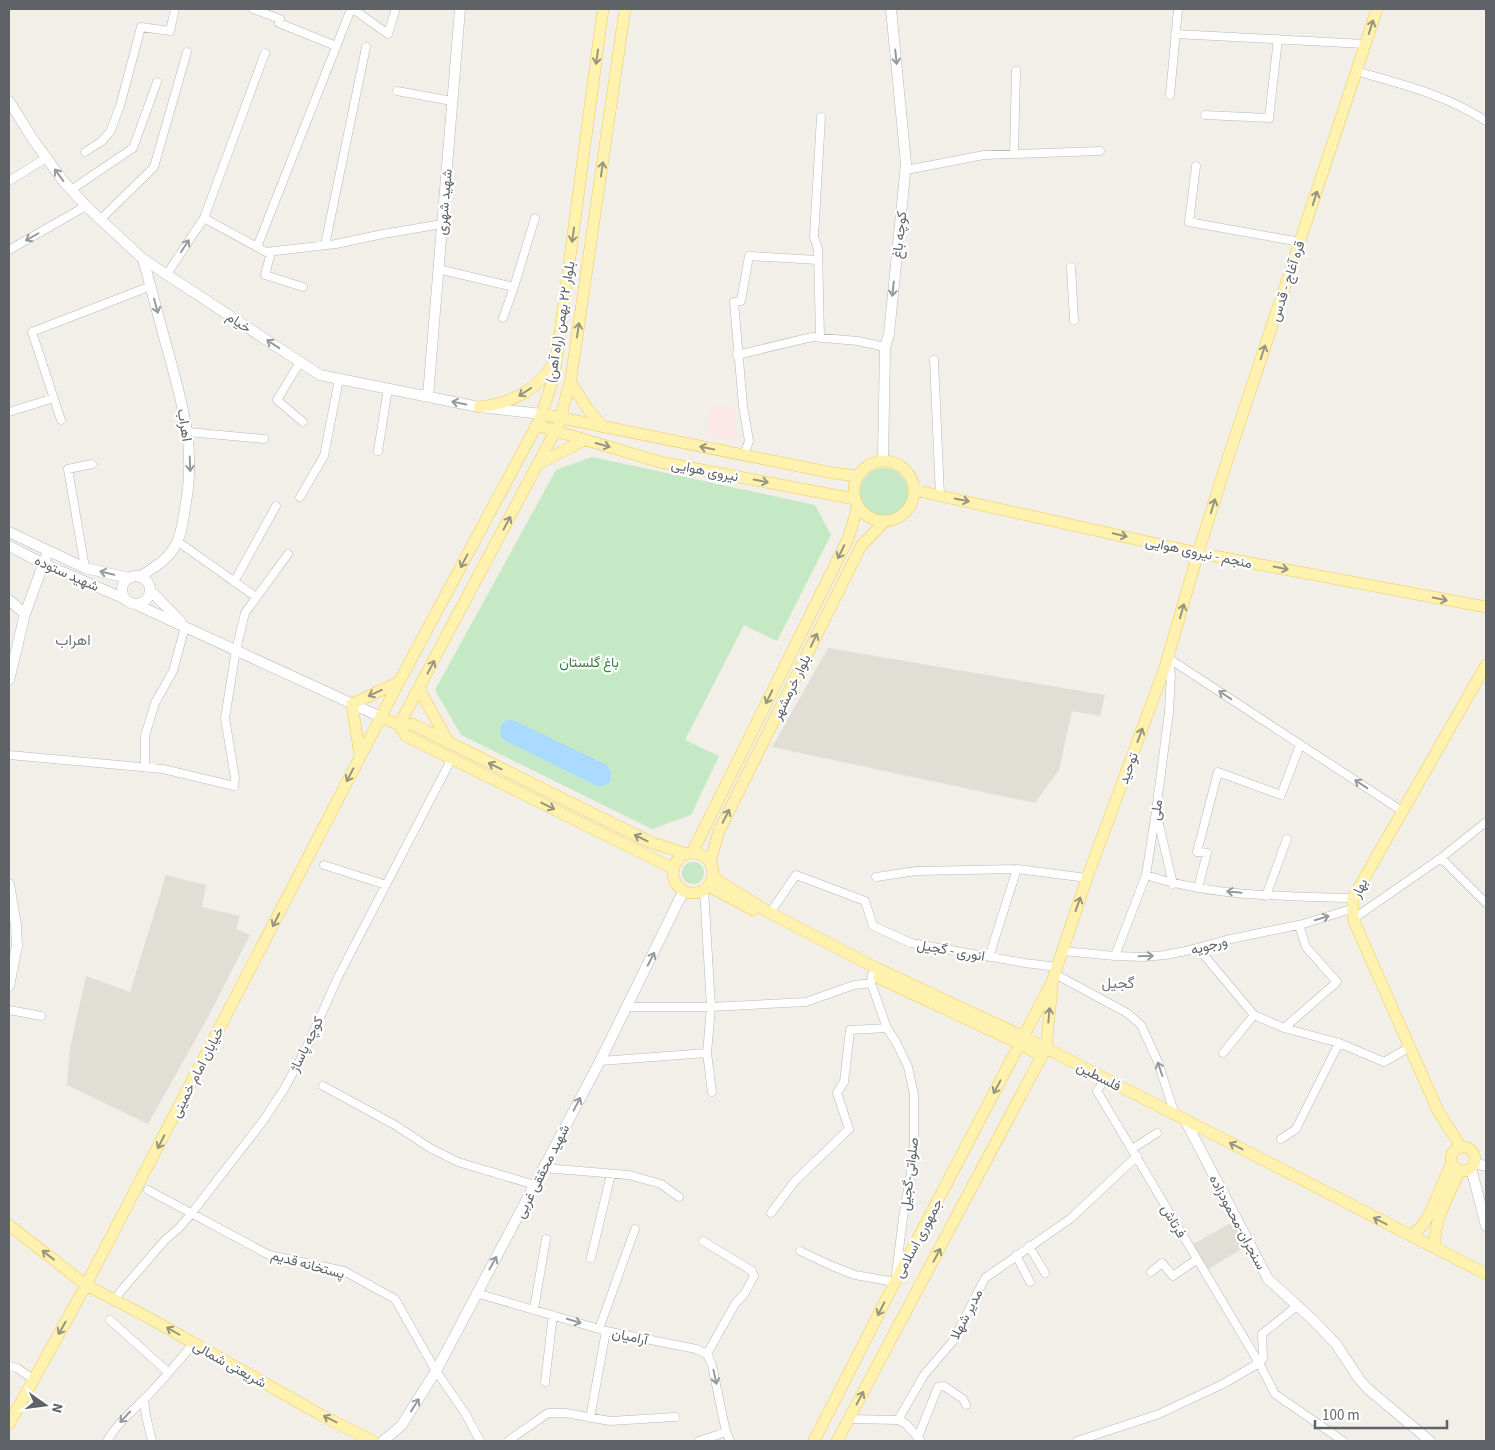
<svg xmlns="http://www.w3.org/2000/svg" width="1495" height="1450" font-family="'Source Sans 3',Vazirmatn,sans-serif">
  <rect width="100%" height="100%" fill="#f1efe8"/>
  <!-- education -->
  <path fill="#e1ded6" d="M828 648 1105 695 1100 716 1072 711 1059 770 1035 803 772 747Z
    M166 875 206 885 202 907 240 916 236 929 250 935 207 1019 148 1124 67 1085 70 1048 86 976 130 992Z
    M1232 1222 1245 1247 1207 1270 1192 1245Z"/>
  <!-- medical -->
  <path fill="#fce8e6" d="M712 405 735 407 737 440 706 434Z"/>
  <!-- green -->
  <path fill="#c5e8c5" d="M592 457 815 505 831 535 777 641 744 625 685 740 719 756 691 815 652 829 461 735 435 690 556 470Z
    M860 492a24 24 0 1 1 48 0a24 24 0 1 1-48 0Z
    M682 873a11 11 0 1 1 22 0a11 11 0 1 1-22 0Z"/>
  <!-- water -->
  <path fill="#aadaff" d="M506 720H513L607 765 611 771 610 782 601 787 597 786 502 739C498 731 500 725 506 720Z"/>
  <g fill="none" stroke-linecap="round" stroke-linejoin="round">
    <defs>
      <path id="street" d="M253 9 280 19 279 23 336 46
        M353 9 388 34 395 11
        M1175 34 1365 44
        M1356 71C1401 84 1447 95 1486 121
        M397 91 452 101
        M1170 95 1178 9
        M1205 115 1269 118 1278 39
        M85 152 102 141 110 132 120 106 141 27 170 31 175 9
        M1014 154 1016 71
        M1196 166 1189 222 1300 242
        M906 170 984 155 1100 151
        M9 181 46 158
        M71 190 133 148 157 82
        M204 218 266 252 336 244 383 234 442 224
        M101 219 154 167 187 52
        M325 245 366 47
        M257 247 351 9
        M9 250 86 206
        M271 252 265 275 303 287
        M1071 267 1074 320
        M438 269 514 287
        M167 274 204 218 265 53
        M503 318 514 287 535 218
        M820 337 818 249 814 237 821 117
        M737 355 812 337 858 341 885 347
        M934 360 940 496
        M300 362 277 400 303 422
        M9 412 54 398
        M61 420 32 332 151 286
        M188 432 264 439
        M378 451 388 388
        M744 455 749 441 743 406 734 302 741 301 749 256 818 260
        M300 497 324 456 339 379
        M177 541 256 597
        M85 568 68 469 92 464
        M234 582 276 506
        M1168 658 1402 811
        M9 755 163 769 234 786 235 778 225 718 236 650 245 613 288 554
        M145 767V736L155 703 173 671 185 627
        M1157 816 1173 884
        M1441 858 1486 903
        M324 865 386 885
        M1146 875C1212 897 1283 896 1353 898
        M876 877 916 871 1017 869 1087 878
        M1198 888 1207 853 1197 852 1218 772 1281 795 1300 745
        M704 889 711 1007 707 1053 712 1092
        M1266 896 1287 839
        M770 913 796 875 865 901 873 926 911 943 1025 963 1057 967
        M1353 919 1441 858 1486 822
        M1198 948 1254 1015 1284 1028 1339 1043 1384 1062 1410 1047
        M1063 951 1115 956 1144 957 1165 955 1186 951 1226 940 1303 924 1351 909
        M1115 956 1146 875 1156 811 1169 712 1171 674 1169 660
        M989 957 1017 869
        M1055 974 1127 1013 1141 1025 1158 1062 1175 1115
        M627 1007H711L806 1002 854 985 871 983 872 975 876 968
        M9 1010 41 1016
        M1284 1028 1337 982 1306 947 1299 925
        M1223 1053 1254 1015
        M600 1061 707 1053
        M1105 1079 1097 1091 1259 1363 1275 1394 1343 1441
        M323 1086 395 1125 430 1148 458 1162 535 1185
        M1281 1139 1296 1129 1339 1043
        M1132 1149 1157 1133
        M544 1168 629 1175 661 1184 679 1197
        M148 1190 269 1255 344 1271 395 1299 436 1371 465 1413 480 1441
        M771 1213 795 1181 849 1129 837 1093 844 1082 850 1030 887 1028
        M703 1241 752 1271 754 1276 745 1293 735 1304 707 1354
        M1029 1246 1045 1273
        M800 1251 832 1266 855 1275 895 1282 903 1218 914 1155V1095L908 1067 896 1042 887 1028 871 983
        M1016 1255 1030 1282
        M591 1258 611 1174
        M1151 1272 1162 1263 1173 1276 1196 1260
        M476 1293 606 1331 696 1349 707 1354 712 1365 726 1432 730 1441
        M115 1300 120 1292 165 1240 179 1228 191 1214 263 1121 284 1089 305 1051 338 977 452 758
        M534 1309 546 1239
        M110 1320 168 1372
        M599 1329 635 1229
        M9 1366 17 1368 33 1379
        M545 1382 553 1315
        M144 1399 146 1416 152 1441
        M590 1418 606 1331
        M849 1419 898 1420 924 1375 953 1341 985 1278 1070 1219 1137 1156
        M898 1420 906 1424 920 1440
        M918 1437 938 1387 944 1386 963 1399 966 1405
        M107 1441C119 1420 137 1408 153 1390 167 1375 180 1359 194 1343
        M508 1441 548 1413H566L610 1421 675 1417
        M699 1441 726 1432
        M1077 1441 1159 1414 1223 1384 1259 1363 1263 1359 1262 1334 1297 1306"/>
      <path id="secondary" d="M9 101 34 141 64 182 86 206 143 259 320 375 479 407 542 414
        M428 396 460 9
        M883 460 885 347 889 334 906 164 891 9
        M9 532 85 568 129 578
        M9 546 42 563 125 599
        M122 590a14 14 0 1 1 28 0a14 14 0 1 1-28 0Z
        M139 577C152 569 165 562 174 548 181 536 183 522 185 508 196 451 184 409 169 355 160 323 152 291 143 259
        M150 590 181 622
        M9 600 25 614
        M135 604 381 717
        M9 680 25 614 48 551
        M9 884 16 925 17 946 9 986
        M1185 1120 1268 1279 1314 1321 1336 1344 1359 1379 1368 1389 1430 1441
        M1474 1163 1486 1166
        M1471 1168 1486 1226
        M383 1441 401 1426 436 1371 600 1061 684 890"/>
      <path id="primary" d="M570 381 587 408 603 427
        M479 407C510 404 541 389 555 360
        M542 414 833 473 858 476
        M536 425 660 462 855 499
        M854 491a30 30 0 1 1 60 0a30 30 0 1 1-60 0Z
        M540 463 585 440
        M914 490 1198 553 1486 607
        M419 689 449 743
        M381 717 399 725 412 724 650 842 687 854
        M399 725 559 424 571 378 625 9
        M399 725 406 736 674 869
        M360 756 352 704 399 682
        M692 853 848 539 858 506
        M673 873a20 20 0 1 1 40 0a20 20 0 1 1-40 0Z
        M710 862 719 831 861 546 885 521
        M712 877 770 913 876 968 1024 1037 1486 1274
        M708 886 753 910
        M879 978 1020 1044 1042 1056
        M1451 1159a12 12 0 1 1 24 0a12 12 0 1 1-24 0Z
        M1461 1147 1438 1111 1353 919V898L1486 665
        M9 1225 86 1285 151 1319 321 1415 373 1441
        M1411 1236 1422 1226 1430 1213 1451 1164
        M1435 1248C1433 1219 1449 1197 1459 1171
        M9 1424 86 1285 399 682 540 419 554 377 603 9
        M814 1441 895 1282 1052 982 1087 878 1165 667 1198 553 1228 458 1377 9
        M837 1441 1046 1048 1052 988"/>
    </defs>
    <!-- street casing -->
    <use href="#street" stroke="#b5b8bc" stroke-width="9"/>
    <!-- secondary casing -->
    <use href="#secondary" stroke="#b6babf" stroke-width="11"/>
    <!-- primary casing -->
    <use href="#primary" stroke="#f2c960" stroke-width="12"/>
    <!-- street -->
    <use href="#street" stroke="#fff" stroke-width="8"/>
    <!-- secondary -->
    <use href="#secondary" stroke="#fff" stroke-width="10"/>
    <!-- primary -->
    <use href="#primary" stroke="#fff2af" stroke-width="11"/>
  </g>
  <!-- one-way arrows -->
  <defs><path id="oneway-shaft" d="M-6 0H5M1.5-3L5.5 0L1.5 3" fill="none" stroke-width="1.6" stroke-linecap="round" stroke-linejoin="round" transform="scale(1.25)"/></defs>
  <g stroke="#979581">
    <use href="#oneway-shaft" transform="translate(1371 27) rotate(-72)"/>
    <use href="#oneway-shaft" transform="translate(597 57) rotate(98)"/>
    <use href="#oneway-shaft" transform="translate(602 169) rotate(-82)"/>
    <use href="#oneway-shaft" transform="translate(1315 198) rotate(-72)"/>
    <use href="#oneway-shaft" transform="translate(573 235) rotate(98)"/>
    <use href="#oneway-shaft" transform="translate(578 330) rotate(-82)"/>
    <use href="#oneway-shaft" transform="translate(1263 352) rotate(-72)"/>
    <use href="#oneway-shaft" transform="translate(525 392) rotate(146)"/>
    <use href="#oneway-shaft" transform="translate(603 445) rotate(16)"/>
    <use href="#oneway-shaft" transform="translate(707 448) rotate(-169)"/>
    <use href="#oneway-shaft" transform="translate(761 481) rotate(11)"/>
    <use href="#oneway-shaft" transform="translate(962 500) rotate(12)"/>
    <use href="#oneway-shaft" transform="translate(1213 506) rotate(-73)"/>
    <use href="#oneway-shaft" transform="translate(507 523) rotate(-62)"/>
    <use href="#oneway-shaft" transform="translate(1120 535) rotate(13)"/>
    <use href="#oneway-shaft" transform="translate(841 552) rotate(116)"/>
    <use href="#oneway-shaft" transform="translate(464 561) rotate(118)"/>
    <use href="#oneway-shaft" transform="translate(1281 568) rotate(11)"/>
    <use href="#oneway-shaft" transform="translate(1440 599) rotate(11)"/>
    <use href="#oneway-shaft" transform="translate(1182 611) rotate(-74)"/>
    <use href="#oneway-shaft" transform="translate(814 640) rotate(-64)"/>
    <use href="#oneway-shaft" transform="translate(431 667) rotate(-62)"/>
    <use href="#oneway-shaft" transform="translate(375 693) rotate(155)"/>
    <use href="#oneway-shaft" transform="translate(769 697) rotate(116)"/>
    <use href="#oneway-shaft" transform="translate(1140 735) rotate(-70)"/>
    <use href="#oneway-shaft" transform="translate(495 766) rotate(-154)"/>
    <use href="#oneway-shaft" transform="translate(350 775) rotate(117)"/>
    <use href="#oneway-shaft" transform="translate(548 806) rotate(27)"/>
    <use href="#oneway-shaft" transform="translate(726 816) rotate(-63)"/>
    <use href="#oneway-shaft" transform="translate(641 838) rotate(-154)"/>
    <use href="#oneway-shaft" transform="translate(1078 904) rotate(-71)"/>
    <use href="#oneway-shaft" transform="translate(276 920) rotate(117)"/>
    <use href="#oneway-shaft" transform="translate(1049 1015) rotate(-85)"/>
    <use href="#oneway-shaft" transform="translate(997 1087) rotate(118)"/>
    <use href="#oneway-shaft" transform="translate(161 1142) rotate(117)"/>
    <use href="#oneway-shaft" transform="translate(1236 1146) rotate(-153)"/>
    <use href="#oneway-shaft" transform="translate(1380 1221) rotate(-153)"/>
    <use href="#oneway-shaft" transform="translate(48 1255) rotate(-142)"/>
    <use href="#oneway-shaft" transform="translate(937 1255) rotate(-62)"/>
    <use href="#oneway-shaft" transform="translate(881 1309) rotate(117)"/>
    <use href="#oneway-shaft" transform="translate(62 1328) rotate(120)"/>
    <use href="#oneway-shaft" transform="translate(173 1331) rotate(-150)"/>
    <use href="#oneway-shaft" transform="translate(860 1398) rotate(-62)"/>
    <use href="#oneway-shaft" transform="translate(330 1419) rotate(-153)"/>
  </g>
  <g stroke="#979a9d">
    <use href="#oneway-shaft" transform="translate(896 57) rotate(84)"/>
    <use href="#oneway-shaft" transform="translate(59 175) rotate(-126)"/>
    <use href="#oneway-shaft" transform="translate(32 237) rotate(150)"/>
    <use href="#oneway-shaft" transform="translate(185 246) rotate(-57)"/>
    <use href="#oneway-shaft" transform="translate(893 289) rotate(96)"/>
    <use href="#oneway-shaft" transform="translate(156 306) rotate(75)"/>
    <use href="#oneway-shaft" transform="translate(273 344) rotate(-147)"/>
    <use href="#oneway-shaft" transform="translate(459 403) rotate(-168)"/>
    <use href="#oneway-shaft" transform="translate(190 464) rotate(88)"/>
    <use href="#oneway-shaft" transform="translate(107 573) rotate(-167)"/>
    <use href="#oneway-shaft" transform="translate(1225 695) rotate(-147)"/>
    <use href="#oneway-shaft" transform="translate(1361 784) rotate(-147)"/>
    <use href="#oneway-shaft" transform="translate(1234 892) rotate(-174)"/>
    <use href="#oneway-shaft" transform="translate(1322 918) rotate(-17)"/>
    <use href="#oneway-shaft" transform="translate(1146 956) rotate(-2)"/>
    <use href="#oneway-shaft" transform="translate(651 959) rotate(-63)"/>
    <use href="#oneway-shaft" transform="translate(1160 1069) rotate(-109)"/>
    <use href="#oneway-shaft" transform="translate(577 1104) rotate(-62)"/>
    <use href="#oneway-shaft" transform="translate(493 1263) rotate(-61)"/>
    <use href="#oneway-shaft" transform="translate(574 1321) rotate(17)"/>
    <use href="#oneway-shaft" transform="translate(715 1377) rotate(78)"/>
    <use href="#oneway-shaft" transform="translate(415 1405) rotate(-58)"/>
    <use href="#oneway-shaft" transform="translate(125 1417) rotate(133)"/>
  </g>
  <g text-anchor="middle" stroke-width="4.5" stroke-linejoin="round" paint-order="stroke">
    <!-- street labels -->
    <g font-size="14" fill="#5f6368" stroke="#fff">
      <text transform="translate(444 202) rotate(-85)" y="5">شهید شهری</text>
      <text transform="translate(899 235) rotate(-84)" y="5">کوچه باغ</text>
      <text transform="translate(1287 281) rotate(-72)" y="5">قره آغاج - قدس</text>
      <text transform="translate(239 322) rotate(33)" y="5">خیام</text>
      <text transform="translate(560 322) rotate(-81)" y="5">بلوار ۲۲ بهمن (راه آهن)</text>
      <text transform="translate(185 425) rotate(81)" y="5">اهراب</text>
      <text transform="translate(705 470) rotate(11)" y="5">نیروی هوایی</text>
      <text transform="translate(1199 552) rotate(12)" y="5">منجم - نیروی هوایی</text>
      <text transform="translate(67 573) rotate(24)" y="5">شهید ستوده</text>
      <text transform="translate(791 687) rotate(-64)" y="5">بلوار خرمشهر</text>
      <text transform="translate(1128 768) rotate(-70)" y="5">توحید</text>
      <text transform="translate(1156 810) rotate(-82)" y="5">ملی</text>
      <text transform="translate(1359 888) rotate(-64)" y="5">بهار</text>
      <text transform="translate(1209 945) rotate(-15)" y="5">ورجویه</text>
      <text transform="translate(951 950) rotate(10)" y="5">انوری - گجیل</text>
      <text transform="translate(306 1044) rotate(-64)" y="5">کوچه پاساژ</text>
      <text transform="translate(197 1072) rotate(-63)" y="5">خیابان امام خمینی</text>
      <text transform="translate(1099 1076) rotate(27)" y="5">فلسطین</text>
      <text transform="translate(542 1171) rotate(-63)" y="5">شهید محققی غربی</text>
      <text transform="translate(909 1174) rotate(-83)" y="5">صلواتی-گجیل</text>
      <text transform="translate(1174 1221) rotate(60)" y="5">فرتاش</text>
      <text transform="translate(1238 1222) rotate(62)" y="5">سنجران-محمودزاده</text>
      <text transform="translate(918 1238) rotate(-62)" y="5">جمهوری اسلامی</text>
      <text transform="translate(308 1264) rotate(15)" y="5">پستخانه قدیم</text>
      <text transform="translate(966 1314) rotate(-63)" y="5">مدیر شهلا</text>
      <text transform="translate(630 1336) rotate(12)" y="5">آرامیان</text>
      <text transform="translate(230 1364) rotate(29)" y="5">شریعتی شمالی</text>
    </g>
    <!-- park labels -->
    <g font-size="14" fill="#348238" stroke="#fff">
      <text x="589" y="667">باغ گلستان</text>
    </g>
    <!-- neighbourhood labels -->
    <g font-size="15" fill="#70757a" stroke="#fff">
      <text x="73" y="645">اهراب</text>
      <text x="1118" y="988">گجیل</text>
    </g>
  </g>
  <!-- border -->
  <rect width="1495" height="1450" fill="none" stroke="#5f6368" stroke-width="20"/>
  <!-- north arrow -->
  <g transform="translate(45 1405) rotate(104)" stroke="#ffffff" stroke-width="4" paint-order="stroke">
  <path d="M0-4L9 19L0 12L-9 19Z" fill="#5f6368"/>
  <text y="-8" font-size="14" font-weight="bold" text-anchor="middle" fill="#5f6368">N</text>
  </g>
  <!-- scale -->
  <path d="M1315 1420v8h132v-8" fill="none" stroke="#5f6368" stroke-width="2.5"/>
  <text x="1322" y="1420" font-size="15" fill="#5f6368" stroke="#ffffff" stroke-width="4" paint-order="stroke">100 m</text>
</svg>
